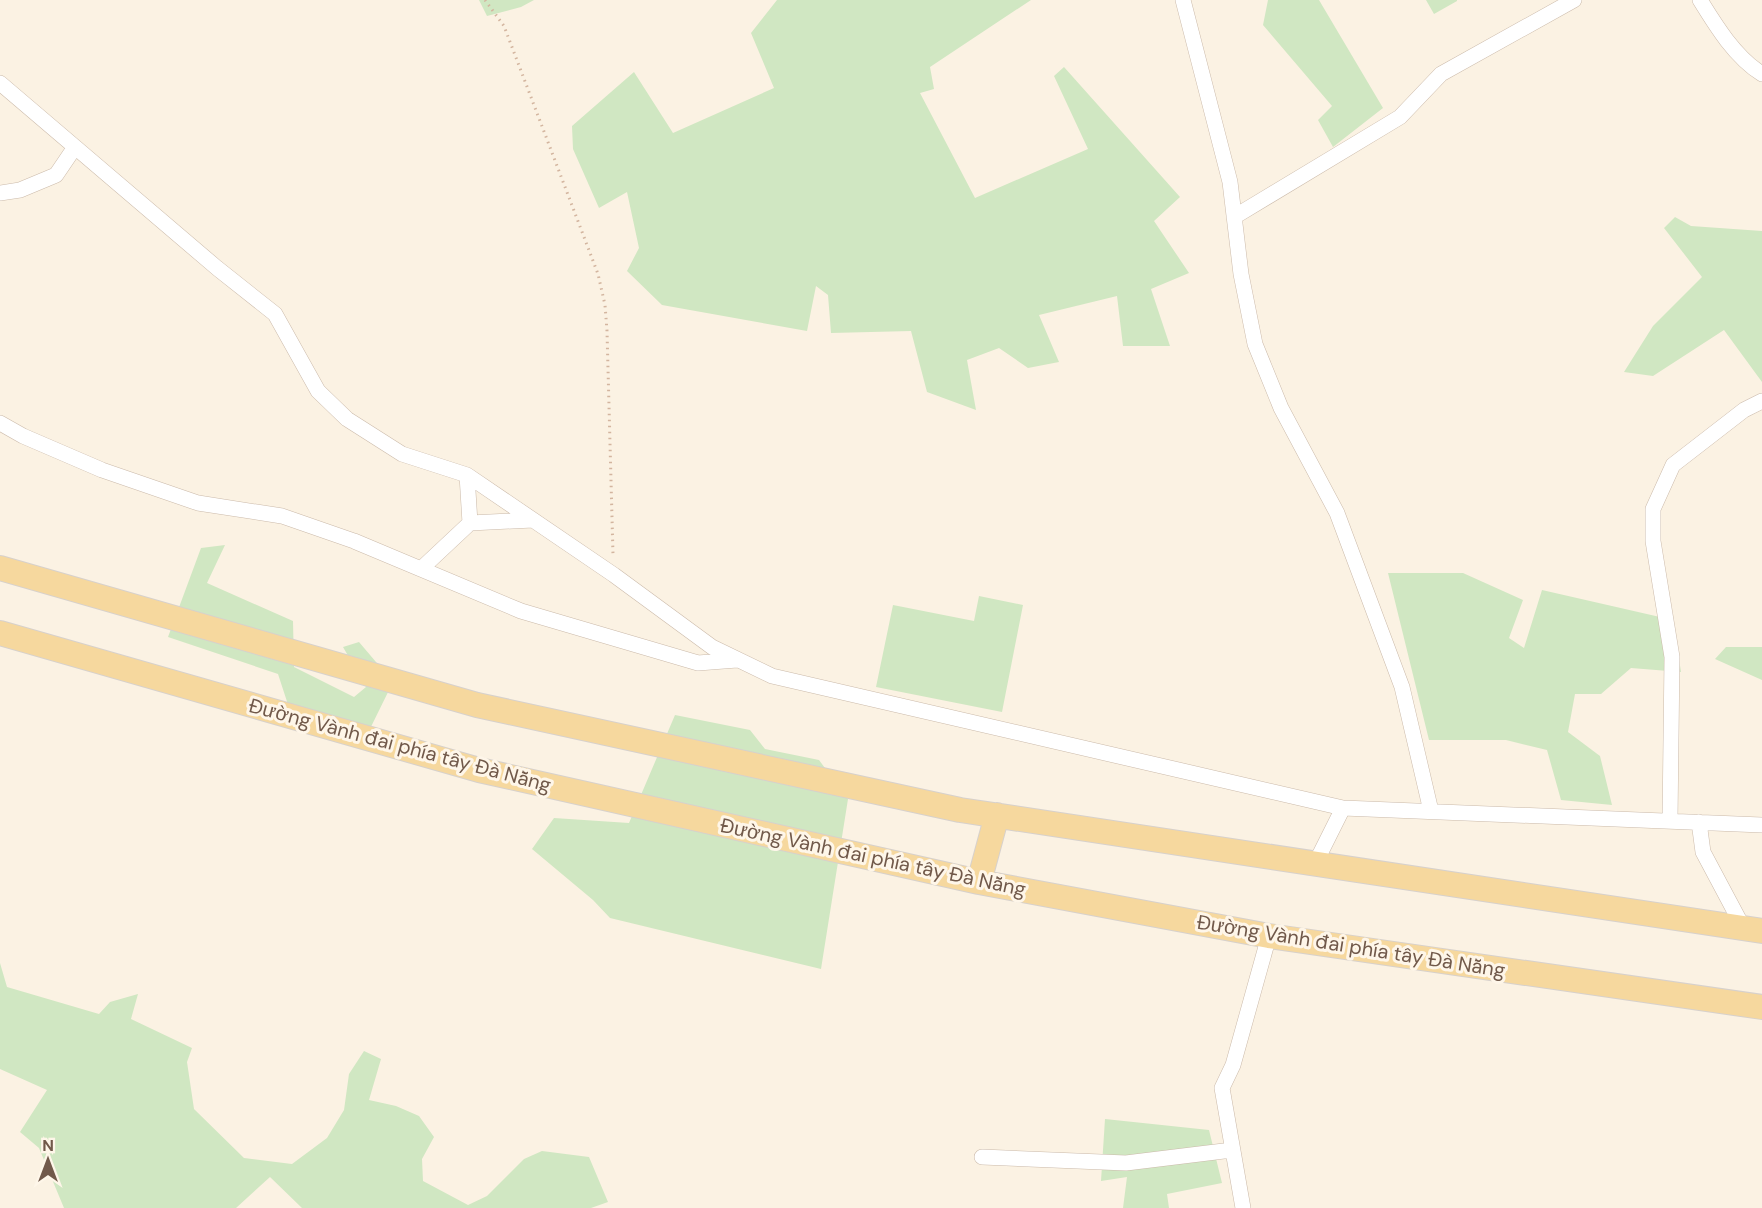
<svg xmlns="http://www.w3.org/2000/svg" width="1762" height="1208" font-family="'DM Sans',sans-serif">
  <rect width="100%" height="100%" fill="#fbf2e3"/>
  <!-- green -->
  <path fill="#d0e7c2" d="M479 0H534L521 7 487 16Z
    M777 0H1031L930 67 934 89 920 93 975 198 1088 149 1054 76 1064 67 1180 197 1154 221 1189 273 1151 289 1170 346H1123L1117 296 1039 315 1059 362 1028 368 999 348 967 360 976 410 927 392 911 331 831 333 828 295 816 286 807 331 662 305 627 271 639 248 627 192 599 208 573 149 572 126 634 72 673 133 774 88 751 33Z
    M1268 0H1319L1383 108 1333 147 1318 120 1332 106 1263 25Z
    M1426 0H1457V1L1434 14Z
    M1675 217 1691 226 1762 231V382L1724 330 1653 376 1624 372 1653 326 1702 277 1664 228Z
    M225 545 207 583 293 621 294 667 354 697 366 687 343 647 359 642 393 682 364 741 294 723 278 674 168 637 201 548Z
    M1388 573H1463L1523 600 1509 638 1524 648 1542 590 1673 620 1681 672 1631 668 1601 694H1575L1568 732 1600 756 1612 805 1561 800 1547 750 1506 740H1429Z
    M979 596 1023 605 1002 712 876 687 893 605 974 621Z
    M1726 647H1762V680L1715 659Z
    M675 715 750 730 765 749 819 760 848 799 821 969 610 918 593 900 532 849 554 818 629 823Z
    M0 963 7 987 99 1014 110 1002 138 994 131 1019 192 1048 187 1062 194 1109 244 1158 292 1164 327 1138 344 1110 349 1074 364 1051 381 1059 369 1100 396 1106 419 1116 434 1137 422 1159 423 1181 468 1205 487 1196 524 1159 542 1151 589 1157 608 1202 591 1208H302L270 1177 236 1208H64L39 1148 20 1132 47 1090 0 1069Z
    M1105 1119 1209 1130 1222 1183 1167 1194 1169 1208H1123L1127 1177 1101 1181Z"/>
  <g fill="none" stroke-linecap="round" stroke-linejoin="round">
    <defs>
      <path id="minor" d="M1183 0 1230 182 1241 274 1255 344 1281 408 1337 513 1402 687 1431 811
        M1700 0C1716 26 1735 57 1762 74
        M0 83 217 268 275 314 318 391 347 419 402 454 467 475 614 575 712 647 772 676 1343 808 1762 825
        M0 193 20 190 56 175 75 147
        M1234 217 1400 117 1441 74 1574 0
        M0 423 23 436 102 470 198 503 282 516 354 541 521 611 698 663 737 660
        M467 475 470 523
        M422 568 470 523 533 520
        M1670 821 1672 657 1653 541V509L1673 465 1744 410 1762 401
        M1699 822 1703 852 1744 929
        M1315 864 1343 808
        M982 1157 1126 1163 1232 1150
        M1243 1208 1222 1088 1233 1065 1269 936"/>
      <path id="primary" d="M0 568 477 705 960 810 1762 931
        M0 633 479 770 979 882 1269 936 1762 1007
        M979 882 997 815"/>
    </defs>
    <!-- minor casing -->
    <use href="#minor" stroke="#cbbaaa" stroke-width="16"/>
    <!-- primary casing -->
    <use href="#primary" stroke="#d7d1cc" stroke-width="26"/>
    <!-- path -->
    <path stroke="#d3b59f" stroke-width="3" stroke-dasharray="1.5 4.5" stroke-linecap="butt" d="M485 0 504 26 598 274 605 305 607 331 613 555"/>
    <!-- minor -->
    <use href="#minor" stroke="#fff" stroke-width="15"/>
    <!-- primary -->
    <use href="#primary" stroke="#f6d89e" stroke-width="24"/>
  </g>
  <g text-anchor="middle" stroke-width="6" stroke-linejoin="round" paint-order="stroke">
    <!-- street labels -->
    <g font-size="20" fill="#71594a" stroke="#fef6e9">
      <text transform="translate(400 745) rotate(15)" y="7">Đường Vành đai phía tây Đà Nẵng</text>
      <text transform="translate(873 857) rotate(12)" y="7">Đường Vành đai phía tây Đà Nẵng</text>
      <text transform="translate(1351 946) rotate(9)" y="7">Đường Vành đai phía tây Đà Nẵng</text>
    </g>
  </g>
  <!-- north arrow -->
  <g transform="translate(48 1160)" stroke="#fef6e9" stroke-width="4.5" paint-order="stroke">
  <path d="M0-4.5L10 22L0 15L-10 22Z" fill="#71594a"/>
  <text y="-9" font-size="16" font-weight="bold" text-anchor="middle" fill="#71594a">N</text>
  </g>
</svg>
